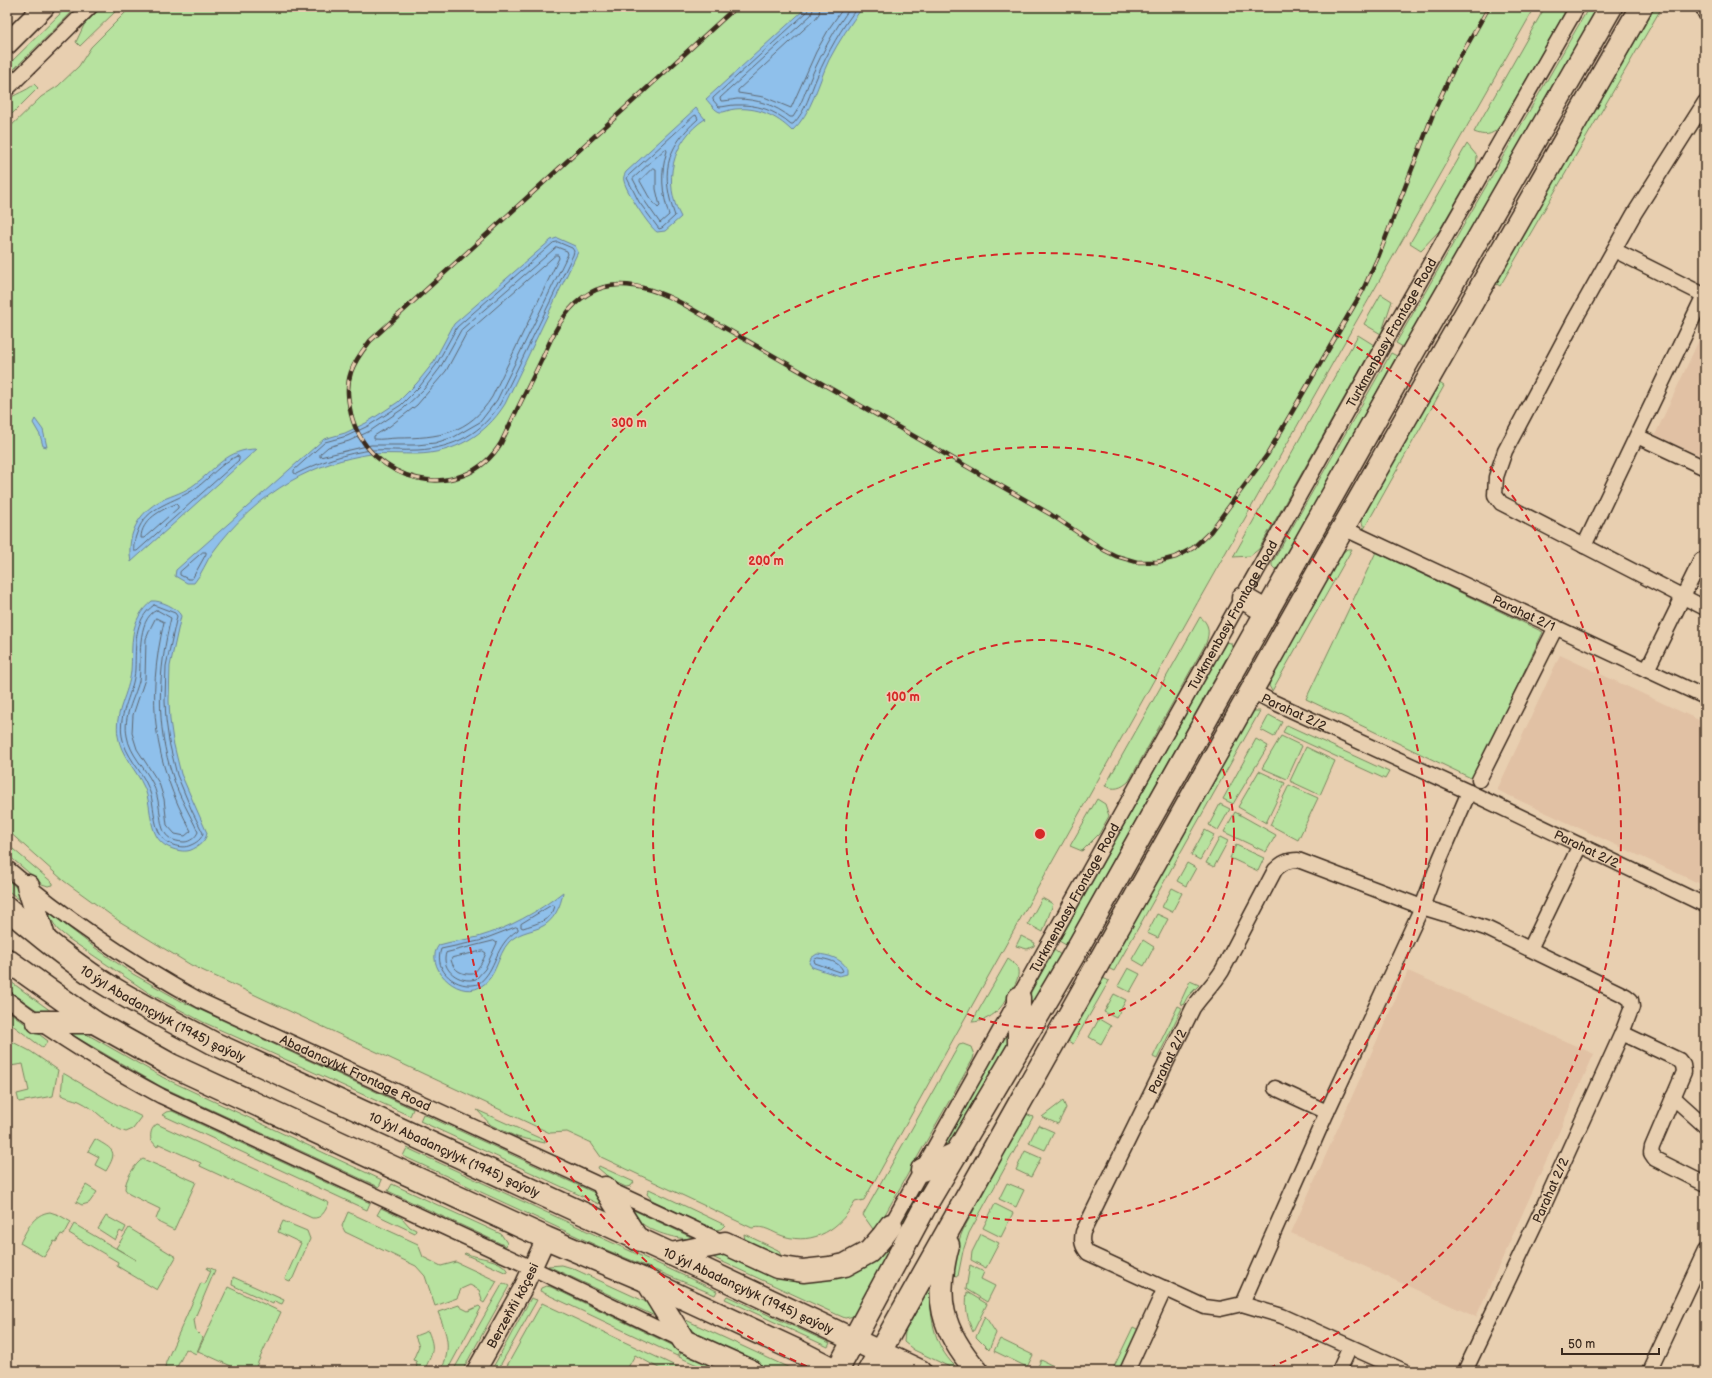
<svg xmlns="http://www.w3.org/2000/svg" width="1712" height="1378" font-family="'Balsamiq Sans',sans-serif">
  <rect width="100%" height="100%" fill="#e8cfb0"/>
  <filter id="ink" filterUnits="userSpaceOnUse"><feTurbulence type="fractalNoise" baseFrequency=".025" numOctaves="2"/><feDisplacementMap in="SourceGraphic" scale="8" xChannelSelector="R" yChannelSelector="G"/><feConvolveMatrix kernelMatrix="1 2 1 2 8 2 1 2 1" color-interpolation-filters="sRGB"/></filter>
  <g filter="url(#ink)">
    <!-- built -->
    <path fill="#e1c1a4" d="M1705 327V458L1655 435Z
      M1560 655 1705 723V886L1497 790Z
      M1408 971 1594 1054 1476 1317 1291 1233Z"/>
    <!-- green -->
    <path fill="#b7e29f" stroke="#79865e" d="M67 7H77L7 76V66Z
      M102 7 119 8 80 46 76 42 84 25Z
      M131 7H1535C1309 403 1085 801 864 1200L855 1202C840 1228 815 1246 783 1236 771 1232 765 1225 752 1228L601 1157 591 1143 567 1132 550 1133 191 965 119 921 64 881 7 830V130L41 97 58 86 79 66 91 47Z
      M1545 7H1565L1564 14 1499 127C1492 136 1484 136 1474 132Z
      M1589 7H1598L1403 347 1396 343Z
      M1655 7H1662L1500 286 1495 283Z
      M34 84 38 88 7 119V101C15 93 26 92 34 84Z
      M1467 144 1477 156 1476 167 1439 231 1421 250 1410 243Z
      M1381 294 1392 301 1381 334 1364 324Z
      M1358 335 1374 345 1259 549 1250 556 1233 557Z
      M1391 353 1397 356 1279 567 1275 569 1272 566V563Z
      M1438 382 1444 386 1364 529 1362 522 1363 517Z
      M1347 549H1352L1272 691 1269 686 1270 681 1341 554Z
      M1376 552 1543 632 1473 779 1306 699Z
      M1200 617C1209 623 1210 632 1206 643L1129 781C1121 789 1114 790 1105 786Z
      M1226 642 1231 643 1232 648 1066 945 1059 941Z
      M1254 711H1260L1114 971 1108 968 1250 715Z
      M1269 715 1282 722 1274 737 1261 730Z
      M1287 725 1389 772 1385 779 1283 732Z
      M1281 736 1302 746 1287 779 1262 768Z
      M1256 739 1268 746 1233 804 1223 799Z
      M1306 747 1335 761 1320 795 1290 781Z
      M1259 771 1285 783 1266 823 1238 807Z
      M1289 785 1318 798 1298 840 1270 825Z
      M1097 799 1105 804 1109 816 1099 834 1082 851 1070 846Z
      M1220 804 1230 809 1218 830 1209 825Z
      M1235 812 1276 835 1266 852 1224 832Z
      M1205 830 1214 835 1200 860 1191 855Z
      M1220 837 1228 841 1214 867 1206 863Z
      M7 844 53 883V885L48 886 42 884 8 855Z
      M1236 845 1264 858 1258 871 1230 858Z
      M1187 863 1196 868 1186 886 1177 881Z
      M7 879 20 891 24 903 7 890Z
      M1172 888 1182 893 1172 912 1162 907Z
      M1042 898 1053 904 1043 932 1028 924Z
      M46 910 94 947 133 974 181 1001 413 1109 410 1116 203 1022 149 993 69 939 57 929Z
      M1157 914 1168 919 1158 938 1147 933Z
      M1021 936 1035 943 1034 946 1027 949 1016 946Z
      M1143 940 1154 947 1144 966 1132 959Z
      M1054 950 1061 955 1031 1007 1029 1006 1031 992Z
      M1008 959 1017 966C1020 975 1017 981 1012 990 1003 1006 993 1021 972 1022Z
      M1128 968 1140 974 1130 992 1118 986Z
      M1103 978 1109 981 1073 1044 1068 1041Z
      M7 979 55 1014 38 1011 7 989Z
      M1190 981 1199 985 1188 996 1183 1005 1180 1003Z
      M1114 994 1126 1000 1116 1018 1104 1012Z
      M1178 1006 1182 1008 1157 1059 1153 1057Z
      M7 1010 48 1041 43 1048 7 1021Z
      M1099 1019 1111 1026 1101 1044 1089 1037Z
      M1008 1031 1009 1033 1007 1049 955 1141 942 1149Z
      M69 1033H82L90 1036 164 1078 382 1180 379 1187 160 1086Z
      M7 1039 30 1051 58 1070 53 1096 19 1102 17 1094 29 1091 23 1064 10 1066 7 1055Z
      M963 1044 971 1047 974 1055 973 1059 875 1232 863 1215 959 1045Z
      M63 1073 116 1104 142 1117 133 1129 126 1132C107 1126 97 1109 79 1101 73 1099 68 1098 61 1095Z
      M1063 1101 1066 1108 1058 1124 1042 1117Z
      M477 1110 546 1141 545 1143 517 1137 491 1125Z
      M172 1111 370 1203 367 1210 162 1115 166 1112Z
      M423 1114 593 1192 601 1200 599 1204 420 1121Z
      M1026 1114 1033 1117 969 1233 963 1251 958 1276 951 1275 956 1248 963 1230Z
      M157 1124 329 1203C325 1211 322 1219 312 1218L200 1166 201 1163 159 1144 157 1147 151 1140C150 1134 151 1128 157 1124Z
      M1038 1125 1054 1132 1045 1150 1029 1143Z
      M95 1139C114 1150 118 1151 106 1171L95 1165 99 1157 88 1151Z
      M407 1148 717 1291 715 1295 602 1248 403 1156Z
      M1025 1151 1041 1158 1031 1177 1016 1170Z
      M143 1159 196 1182 174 1230 158 1222 156 1219 160 1209 129 1194 125 1189C125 1180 135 1163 143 1159Z
      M599 1166 634 1182 631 1186 626 1187 613 1181 598 1168Z
      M937 1175 854 1316 845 1318 838 1315 712 1257 727 1255 804 1280 897 1230 922 1187Z
      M1007 1183 1024 1190 1016 1207 999 1199Z
      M392 1184 501 1234 507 1243 506 1246 388 1191Z
      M86 1185 97 1192 89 1203 82 1205 76 1202Z
      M649 1189 725 1225 721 1229 715 1230 652 1200 647 1194Z
      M995 1204 1013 1213 1001 1237 983 1228Z
      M381 1208 402 1218 410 1227 416 1230 415 1233 377 1215Z
      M631 1209 693 1238C678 1241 648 1231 638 1220 635 1217 633 1213 631 1209Z
      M50 1212 59 1215 71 1222 64 1235 61 1234 56 1242 54 1241 44 1257 20 1243C27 1230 33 1214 50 1212Z
      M348 1212 418 1244 423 1257 441 1266 456 1262 497 1281 484 1303 481 1301 482 1299 479 1290 470 1285 461 1289 457 1298 435 1306 425 1276 416 1266 345 1232 342 1226Z
      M106 1216 126 1227 123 1233 120 1231 115 1240 98 1229Z
      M283 1221 307 1231 310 1239 293 1278 290 1281 285 1279 301 1243 278 1232Z
      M74 1224 136 1260 116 1248 129 1228 176 1257 157 1290 117 1266 118 1262 69 1233Z
      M744 1234 778 1250 782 1257H780L745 1241Z
      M981 1234 999 1243 986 1268 971 1260 972 1252Z
      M465 1253C478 1259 500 1258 507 1270V1273L464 1254Z
      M562 1265 572 1268 646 1302 653 1307 659 1318 548 1266Z
      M970 1265 984 1272 981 1279 995 1286 987 1302 966 1289Z
      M208 1267 215 1270 194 1320 196 1331 203 1338 196 1354 186 1349 175 1371H166L165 1367 166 1362 201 1283 205 1284 211 1271 207 1269Z
      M233 1277 284 1300 282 1304 274 1301 273 1304 232 1285Z
      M503 1283 509 1286 462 1371H453Z
      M931 1285C929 1314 933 1345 955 1366L954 1369 914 1350 904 1342 905 1332Z
      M546 1286 551 1287 680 1349 677 1356 540 1291 541 1288Z
      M228 1287 281 1312 254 1371H242L198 1351Z
      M967 1292 987 1304 973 1332C967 1319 965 1307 967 1292Z
      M727 1296 830 1343 828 1347 725 1299Z
      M531 1298 537 1300 497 1371H491Z
      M542 1303 686 1371H664L635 1355 626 1371H504Z
      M459 1305 460 1307 468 1311 479 1306 481 1308 447 1371H441C452 1347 447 1335 438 1312Z
      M985 1316 996 1333 989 1350 976 1337Z
      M687 1320 688 1321 796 1371H769L754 1361 696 1335 686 1323Z
      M1133 1327 1139 1330 1120 1371H1112Z
      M428 1331C436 1350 432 1353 424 1371H415L417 1365 416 1361 413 1360 419 1346 415 1336Z
      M1000 1339 1033 1355 1027 1367 994 1351Z
      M682 1350 730 1371H711L679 1357Z
      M1041 1360 1064 1371H1036Z"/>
    <!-- water -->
    <path fill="#8fc0eb" stroke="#6d8499" d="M807 7H863C850 24 839 41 829 60 818 83 812 113 792 131 776 115 757 107 735 109 730 109 724 113 720 112 715 111 709 102 706 99Z
      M696 108 705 119C672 140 662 183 681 217L665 231 657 232C649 227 626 191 624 181 623 178 624 175 626 172Z
      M557 238 575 246 578 252 576 256 505 404C485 436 454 453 417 454 402 454 386 453 371 454 344 458 315 467 291 481 261 498 233 524 213 552 206 561 202 574 194 583H187L175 576 176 570 324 439 345 433 366 423 398 402 417 383 433 363 454 324 551 240Z
      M35 419 43 430 47 447 43 446 40 435 33 423Z
      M257 449 131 562C126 536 138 512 162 500 173 495 185 492 195 484 217 468 227 449 257 449Z
      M152 601C160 600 178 608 181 616L170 666 169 701 170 720 173 741 181 774 207 833C206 841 198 847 191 850 186 852 179 851 173 849 145 840 154 808 144 787 136 769 121 756 118 736 114 712 129 694 131 671 133 645 128 620 152 601Z
      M563 892C561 906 554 922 539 928 528 932 518 933 509 942 497 955 497 978 480 987 456 1000 423 964 439 945 452 941 466 940 478 937 509 928 538 912 563 892Z
      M817 954C829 955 840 958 847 968V974L839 976 812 967 809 963 811 958Z"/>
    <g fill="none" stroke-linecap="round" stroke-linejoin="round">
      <!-- shore -->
      <path stroke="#5d6670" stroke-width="1" d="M809 7 807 12 713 98V100L719 107C724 107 730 105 735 105 756 104 775 110 791 124H793C806 111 810 93 817 77 828 52 841 28 858 7
        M814 7 811 15 720 98 721 101C726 101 731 100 737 99 757 99 775 105 790 117H793C802 104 806 89 812 75 823 51 835 28 851 7
        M820 7 819 14 815 19 738 90V93L764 97 791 108 816 52 830 27 844 7
        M694 116 696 115 698 119C664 149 661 175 675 216L662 228 659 229 639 202 627 178 629 175Z
        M664 150 666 149 667 151C660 173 662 193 669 215L660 223 644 200 633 179Z
        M653 168 656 169V189L660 206 658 208 649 197 640 181Z
        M558 242 572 248 574 251 573 255 501 402C483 433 454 448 418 450 402 451 387 449 372 450 346 453 319 462 296 474L294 473V470L325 442 347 436 368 426 401 405 420 386 436 365 457 327 553 243Z
        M557 247 567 251 568 254 497 400 480 422 454 437 435 443 417 445H371L320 457V454L328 447 349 441 370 431 404 408 424 389 440 368 461 330Z
        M556 255H558L559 258 492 397C469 434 438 438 398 438 390 438 381 440 374 439V436L390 426 417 405 446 371 466 334Z
        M237 456 239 457V460L137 551H134C133 545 135 538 137 533 146 505 175 503 196 488 210 478 221 463 237 456Z
        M176 504 178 506V508L144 538H141C141 520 162 509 176 504Z
        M203 552H206V554L192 579H188L180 575V572Z
        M154 605 175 613 177 616 166 666 165 701 166 720 169 742 177 775 192 811 203 833C202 839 196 843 191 845 185 848 179 847 173 845 150 837 157 806 148 787 141 769 125 756 122 736 118 712 134 693 135 669 136 646 133 620 154 605Z
        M157 610 171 618C158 671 155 725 173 777 179 797 190 814 198 832 196 837 190 842 184 842 160 841 162 824 159 807 158 799 156 791 153 784 145 767 130 755 127 736 123 715 134 700 139 681 142 663 135 619 157 610Z
        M156 618 164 622C146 699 153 761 191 831L185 836 175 834 167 825 164 799 159 783 137 749 132 733 133 715 145 679 146 639 151 627Z
        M552 905 555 906C552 921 535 924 523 928L521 927V924Z
        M516 927 518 928V930C493 946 498 969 478 984 457 990 433 971 441 949L479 941Z
        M494 941 497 943 485 969 476 979C460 984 440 970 446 953Z
        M483 951 486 953C483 961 479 968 473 974 462 975 454 971 451 960L452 958Z
        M818 958C827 959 840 962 843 971L840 972 815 963 814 960Z"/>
      <defs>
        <g id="minor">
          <path d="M1703 7 1705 13"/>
          <path d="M7 89 90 7"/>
          <path d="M1705 102 1634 214 1574 321 1505 451 1496 477 1495 495 1501 503 1705 608"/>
          <path d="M1614 250 1704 295"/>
          <path d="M1637 436 1705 468"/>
          <path id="s1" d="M1343 528 1705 697"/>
          <path d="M1584 546 1705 293"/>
          <path d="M1647 670 1701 560"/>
          <path id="s2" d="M1252 691 1271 701 1469 792 1705 905"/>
          <path d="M1479 780 1556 627"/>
          <path id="s3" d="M7 868C67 920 132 963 201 1001L725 1243"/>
          <path d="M1530 949 1580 845"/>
          <path d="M7 999C56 1036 107 1067 161 1096L532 1268 682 1340"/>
          <path d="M1622 1033 1679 1060 1683 1065 1684 1072 1652 1147 1651 1153 1655 1159 1705 1184"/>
          <path d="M1275 1088 1327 1112"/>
          <path d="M1673 1097 1705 1126"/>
          <path id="s4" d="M891 1225 1384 344 1577 7"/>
          <path d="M1242 1304 1327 1112 1422 907 1440 859 1469 792"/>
          <path d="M1127 1371 1165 1288"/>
          <path d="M1339 1371 1350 1347"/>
          <path id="s5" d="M1404 1371 1282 1316 1242 1304 1220 1309 1205 1307 1088 1253C1082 1246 1081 1241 1083 1232L1193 1008C1202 995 1214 984 1222 971L1275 870C1282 863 1287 860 1298 860L1422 907 1445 914 1488 929 1626 996 1631 1000 1632 1007 1622 1033 1544 1205 1465 1371"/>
          <path d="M1649 1371 1705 1251"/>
        </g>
        <g id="tertiary">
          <path id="s6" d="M476 1371 523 1288 546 1238"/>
        </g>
        <path id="secondary" d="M7 44 44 7"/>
        <g id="primary">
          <path d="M1243 598 1267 612"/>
          <path d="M28 886 44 937"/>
          <path id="s7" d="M7 908C37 934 68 959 101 981 137 1004 176 1023 213 1043L671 1254 920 1371"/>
          <path d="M7 960 94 1022 171 1065 546 1238 647 1281 800 1352 837 1371"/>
          <path d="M1019 998V1047"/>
          <path d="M38 1022H94"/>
          <path d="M922 1170 957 1153"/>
          <path d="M605 1188 637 1239"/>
          <path d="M948 1245C934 1298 941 1330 977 1371"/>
          <path d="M671 1254 725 1243 777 1267 803 1271 830 1268 845 1265 869 1252 883 1236 891 1225"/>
          <path d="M647 1281 684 1341 751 1371"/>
          <path d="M837 1371 927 1203 1073 956 1409 359 1611 7"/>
          <path d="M869 1371 1343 528 1641 7"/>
        </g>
      </defs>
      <!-- minor casing -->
      <use href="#minor" stroke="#3b2a1e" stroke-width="17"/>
      <!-- tertiary casing -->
      <use href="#tertiary" stroke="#3b2a1e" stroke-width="21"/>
      <!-- secondary casing -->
      <use href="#secondary" stroke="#3b2a1e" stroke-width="23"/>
      <!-- primary casing -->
      <use href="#primary" stroke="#3b2a1e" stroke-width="25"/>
      <!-- minor -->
      <use href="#minor" stroke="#e8cfb0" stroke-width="14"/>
      <!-- tertiary -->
      <use href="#tertiary" stroke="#e8cfb0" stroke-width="18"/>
      <!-- secondary -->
      <use href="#secondary" stroke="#e8cfb0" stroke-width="20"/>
      <!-- primary -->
      <use href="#primary" stroke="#e8cfb0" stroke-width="22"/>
      <defs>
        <path id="rail" d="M736 7 370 341C363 350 355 360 351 372 346 386 348 400 351 414 368 483 462 507 501 443 514 415 528 388 541 361 548 346 554 330 564 317 596 272 640 281 683 304L1050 514 1104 550 1116 556 1137 562H1157L1176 557 1193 548 1211 531 1267 455 1363 290 1379 255 1435 109 1454 68 1489 7"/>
      </defs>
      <!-- rail casing -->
      <use href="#rail" stroke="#3b2a1e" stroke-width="4.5"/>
      <!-- rail -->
      <use href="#rail" stroke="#e8cfb0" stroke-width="3" stroke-dasharray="9" stroke-linecap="butt"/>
    </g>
  </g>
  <!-- distance rings -->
  <g fill="none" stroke="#d62828" stroke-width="2" stroke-dasharray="7 5">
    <circle cx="1040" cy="834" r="194"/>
    <circle cx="1040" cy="834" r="387"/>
    <path d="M818 1371A581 581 0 1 1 1262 1371"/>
  </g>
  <g text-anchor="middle" stroke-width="3.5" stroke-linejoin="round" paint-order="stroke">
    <!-- street labels -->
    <g font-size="13" fill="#3b2a1e" stroke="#e8cfb0">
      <text dy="5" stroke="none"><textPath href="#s4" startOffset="1023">Turkmenbasy Frontage Road</textPath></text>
      <text dy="5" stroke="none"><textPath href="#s1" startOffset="200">Parahat 2/1</textPath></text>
      <text dy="5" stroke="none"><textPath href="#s4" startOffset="699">Turkmenbasy Frontage Road</textPath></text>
      <text dy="5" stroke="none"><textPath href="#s2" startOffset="47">Parahat 2/2</textPath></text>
      <text dy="5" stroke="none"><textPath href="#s2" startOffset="370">Parahat 2/2</textPath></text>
      <text dy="5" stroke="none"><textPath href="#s4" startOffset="375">Turkmenbasy Frontage Road</textPath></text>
      <text dy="5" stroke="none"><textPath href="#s7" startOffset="189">10 ýyl Abadançylyk (1945) şaýoly</textPath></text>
      <text dy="5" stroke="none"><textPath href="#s5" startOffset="555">Parahat 2/2</textPath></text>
      <text dy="5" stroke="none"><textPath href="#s3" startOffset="406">Abadancylyk Frontage Road</textPath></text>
      <text dy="5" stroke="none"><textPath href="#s7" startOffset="513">10 ýyl Abadançylyk (1945) şaýoly</textPath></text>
      <text transform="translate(1550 1190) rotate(-66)" y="5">Parahat 2/2</text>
      <text dy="5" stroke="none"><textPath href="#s7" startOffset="837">10 ýyl Abadançylyk (1945) şaýoly</textPath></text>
      <text dy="5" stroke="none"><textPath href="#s6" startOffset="75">Berzeňňi köçesi</textPath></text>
    </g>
  </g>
  <circle cx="1040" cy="834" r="6" fill="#d62828" stroke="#e8cfb0" stroke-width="2"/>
  <g font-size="12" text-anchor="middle" font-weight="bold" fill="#d62828" stroke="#e8cfb0" stroke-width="3.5" stroke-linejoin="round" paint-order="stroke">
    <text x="629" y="427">300 m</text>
    <text x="766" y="565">200 m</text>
    <text x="903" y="701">100 m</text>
  </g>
  <!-- margin -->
  <rect width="1712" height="1378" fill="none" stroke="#e8cfb0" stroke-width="24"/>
  <rect x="12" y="12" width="1688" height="1354" fill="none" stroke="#3b2a1e" stroke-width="1.5" filter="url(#ink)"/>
  <!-- scale -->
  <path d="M1562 1348v6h97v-6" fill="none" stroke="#3b2a1e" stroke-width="2"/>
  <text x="1568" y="1348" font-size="12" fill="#3b2a1e" stroke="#e8cfb0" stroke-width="3" paint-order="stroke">50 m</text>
</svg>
